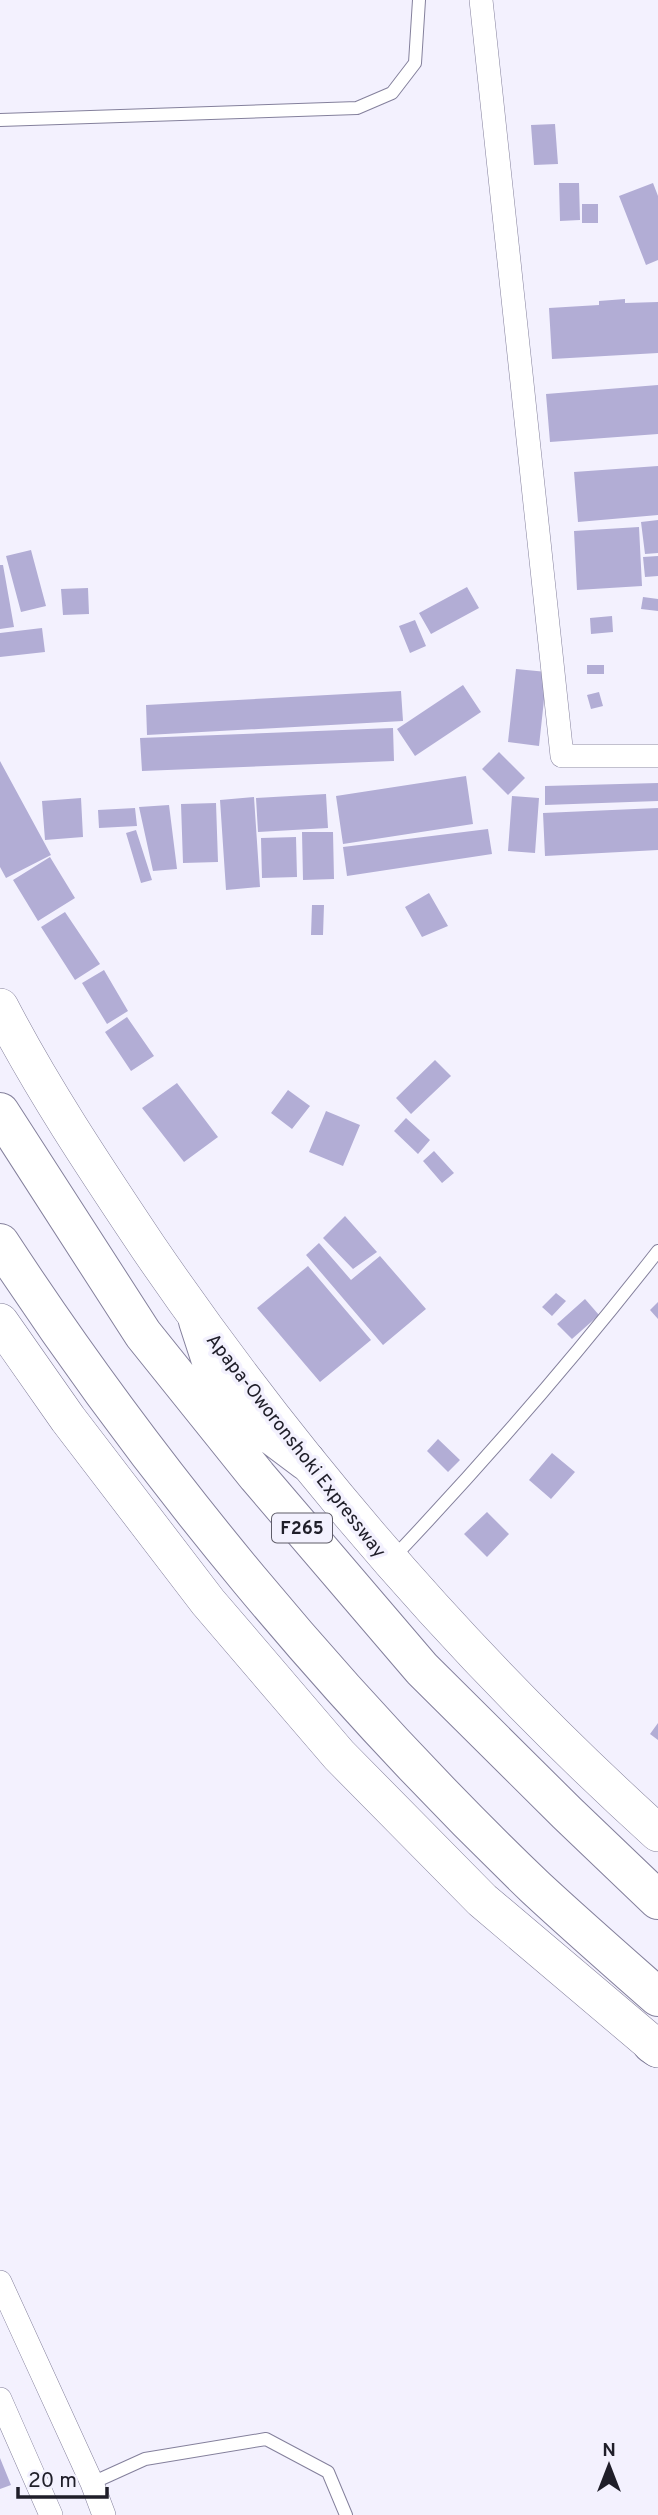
<svg xmlns="http://www.w3.org/2000/svg" width="658" height="2515" font-family="Overpass,sans-serif">
  <rect width="100%" height="100%" fill="#f3f1fe"/>
  <!-- building -->
  <path fill="#b2add5" d="M555 124 558 164 534 165 531 125Z
    M559 183H579L580 220 560 221Z
    M653 183 658 196V260L646 265 619 196Z
    M582 204H598V223H582Z
    M625 299V303L658 302V353L552 359 549 308 599 305V301Z
    M658 385V434L550 442 546 394Z
    M658 466V515L578 522 574 472Z
    M658 520V553L645 554 641 522Z
    M639 527 642 586 577 590 574 531Z
    M31 550 46 606 21 612 6 556Z
    M658 556V576L645 577 643 557Z
    M0 565H3L14 627 0 629Z
    M467 587 479 608 431 634 419 613Z
    M88 588 89 614 63 615 61 589Z
    M643 597 658 599V611L641 609Z
    M612 616 613 632 591 634 590 618Z
    M415 620 426 646 410 653 399 626Z
    M42 628 45 652 0 657V633Z
    M587 665H604V674H587Z
    M516 669 547 672 539 746 508 742Z
    M463 685 481 712 415 756 397 729Z
    M401 691 403 721 147 735 146 705Z
    M599 692 603 706 591 709 587 695Z
    M393 728 394 761 142 771 140 738Z
    M499 752 525 778 508 795 482 769Z
    M0 761 51 855 6 878 0 867Z
    M466 776 473 824 343 844 336 796Z
    M658 783V801L545 805V786Z
    M326 794 328 828 258 832 256 798Z
    M512 796 539 798 535 853 508 851Z
    M254 797 260 887 226 890 220 800Z
    M81 798 83 837 45 840 42 801Z
    M216 803 218 862 183 863 181 804Z
    M169 805 177 869 153 871 139 807Z
    M135 808 137 826 99 828 98 810Z
    M658 808V850L545 856 543 813Z
    M488 829 492 854 347 876 343 847Z
    M136 830 152 880 141 883 126 833Z
    M302 832H333L334 879 303 880Z
    M296 837 297 877 262 878 261 838Z
    M50 857 75 898 38 921 13 880Z
    M429 893 448 926 422 937 405 907Z
    M312 905H324L323 935H311Z
    M65 912 100 964 75 980 41 927Z
    M104 970 128 1011 107 1024 82 983Z
    M127 1017 154 1056 131 1071 105 1032Z
    M435 1060 451 1076 411 1114 396 1098Z
    M177 1083 218 1137 184 1162 142 1108Z
    M288 1090 310 1106 292 1129 271 1113Z
    M326 1111 360 1125 343 1166 309 1152Z
    M406 1118 430 1140 418 1154 394 1131Z
    M434 1151 454 1173 442 1183 423 1161Z
    M345 1216 377 1252 353 1269 323 1238Z
    M319 1243 351 1280 380 1256 426 1309 383 1345 306 1255Z
    M308 1266 371 1340 320 1382 257 1308Z
    M556 1293 566 1301 552 1316 542 1307Z
    M585 1299 599 1315 572 1339 557 1324Z
    M658 1302V1319L650 1310Z
    M438 1439 460 1460 448 1472 427 1451Z
    M552 1453 575 1472 551 1499 529 1480Z
    M487 1512 509 1534 487 1557 464 1534Z
    M658 1723V1740L650 1734Z
    M0 2458 11 2485 0 2489Z"/>
  <g fill="none" stroke-linecap="round" stroke-linejoin="round">
    <defs>
      <path id="service" d="M0 120 357 108 392 93 415 63 419 0
        M393 1558C486 1460 575 1357 658 1251
        M92 2483 145 2459 266 2439 328 2472 346 2515"/>
      <path id="minor" d="M481 0 562 756H658
        M0 2282 92 2483 104 2515
        M0 2399 51 2515"/>
      <path id="primary" d="M0 1007C43 1090 96 1169 148 1247 295 1462 465 1658 658 1833
        M0 1322 68 1419 208 1602 339 1755 482 1900 658 2049"/>
      <path id="motorway" d="M0 1112 143 1334 257 1476 422 1669 567 1813 658 1900
        M0 1243C152 1475 336 1696 536 1888 576 1925 617 1961 658 1997
        M198 1321 226 1407
        M201 1382 306 1461
        M652 2044 658 2048"/>
    </defs>
    <!-- service casing -->
    <use href="#service" stroke="#84809c" stroke-width="14"/>
    <!-- minor casing -->
    <use href="#minor" stroke="#84809c" stroke-width="24"/>
    <!-- primary casing -->
    <use href="#primary" stroke="#84809c" stroke-width="38"/>
    <!-- motorway casing -->
    <use href="#motorway" stroke="#84809c" stroke-width="40"/>
    <!-- service -->
    <use href="#service" stroke="#fff" stroke-width="12"/>
    <!-- minor -->
    <use href="#minor" stroke="#fff" stroke-width="23"/>
    <!-- primary -->
    <use href="#primary" stroke="#fff" stroke-width="37"/>
    <!-- motorway -->
    <use href="#motorway" stroke="#fff" stroke-width="38"/>
  </g>
  <g text-anchor="middle" stroke-width="7" stroke-linejoin="round" paint-order="stroke">
    <!-- shield labels -->
    <rect fill="#f3f1fe" stroke="#5f5d69" stroke-width="2" x="272" y="1513.5" width="60" height="29" rx="5"/>
    <g font-size="18" font-weight="bold" fill="#1f1e29">
      <text x="302" y="1534">F265</text>
    </g>
    <!-- street labels -->
    <g font-size="19" fill="#1f1e29" stroke="#f3f1fe">
      <text transform="translate(297 1445) rotate(52)" y="7">Apapa-Oworonshoki Expressway</text>
    </g>
  </g>
  <!-- north arrow -->
  <g transform="translate(609 2466)" stroke="#f3f1fe" stroke-width="5" paint-order="stroke">
  <path d="M0-5L12 26L0 18L-12 26Z" fill="#1f1e29"/>
  <text y="-10" font-size="19" font-weight="bold" text-anchor="middle" fill="#1f1e29">N</text>
  </g>
  <!-- scale -->
  <path d="M18 2487v10h89v-10" fill="none" stroke="#1f1e29" stroke-width="3.5"/>
  <text x="28" y="2487" font-size="21" fill="#1f1e29" stroke="#f3f1fe" stroke-width="5" paint-order="stroke">20 m</text>
</svg>
